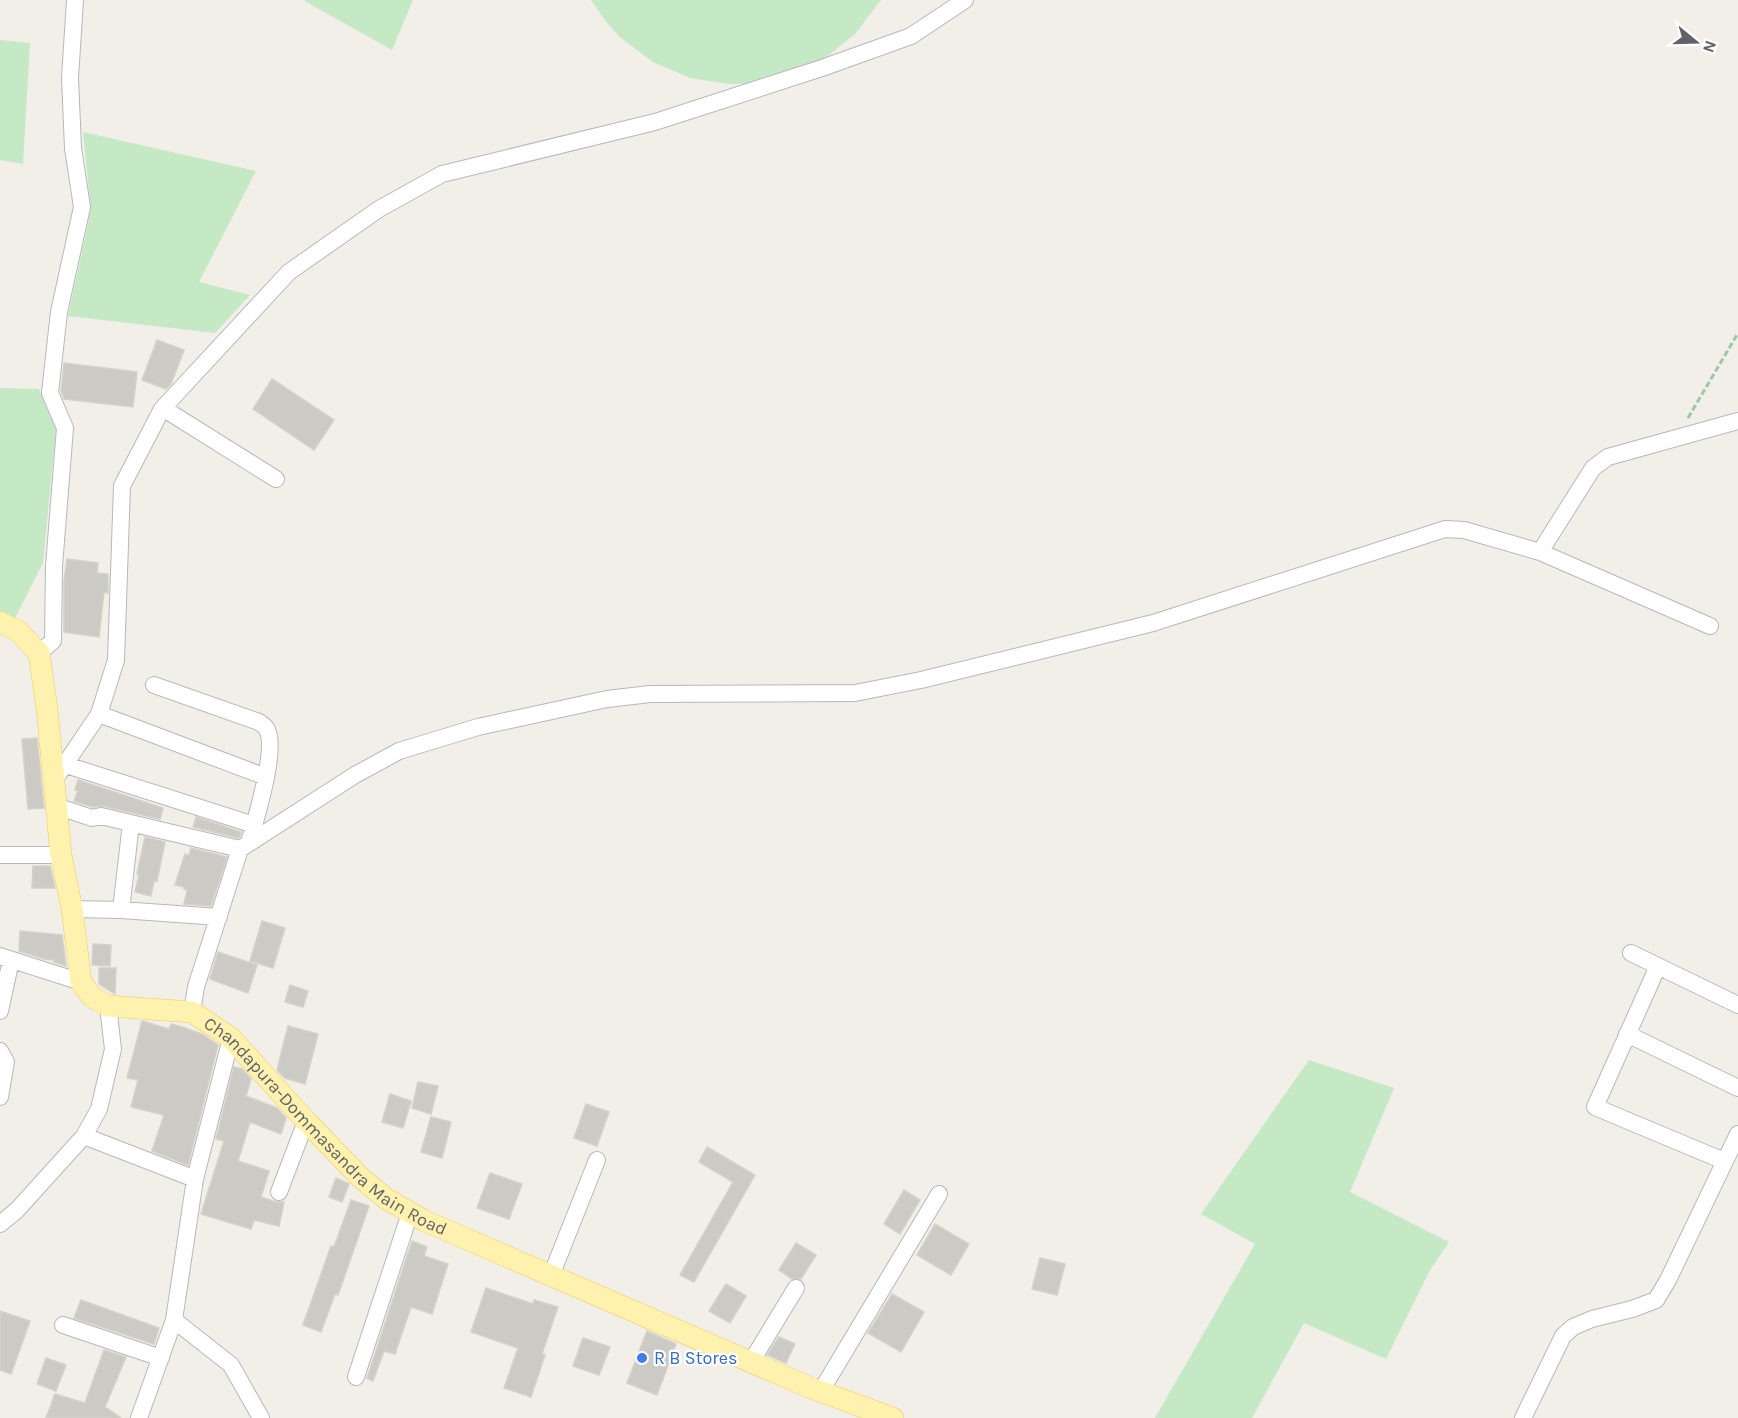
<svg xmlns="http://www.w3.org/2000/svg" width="1738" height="1418" font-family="Karla,sans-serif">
  <rect width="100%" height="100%" fill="#f1efe8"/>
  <!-- green -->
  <path fill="#c5e8c5" d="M303 0H413L392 50Z
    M591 0H881L855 34 824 59 749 84H729L690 78 653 62 621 38 607 23Z
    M0 40 30 43 23 164 0 160Z
    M83 132 256 171 199 282 250 295 215 333 68 316 91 210Z
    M0 388 39 389 56 428 43 563 13 622 0 615Z
    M1309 1060 1394 1088 1350 1192 1449 1242 1430 1270 1386 1359 1304 1323 1252 1418H1155L1255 1244 1201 1214Z"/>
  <!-- building -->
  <path fill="#cccac5" stroke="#d6d1c6" stroke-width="1.5" d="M157 340 184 350 171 384 166 389 142 380Z
    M64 363 137 372 133 407 64 399 61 391Z
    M272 379 334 420 314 450 253 409Z
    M67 559 98 563 97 573 108 574V593L104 592 99 637 64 632V581Z
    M37 738 44 808 28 809 22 739Z
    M78 780 163 808 160 819 103 806 93 807 74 801 78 791 75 790Z
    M196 817 241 832 240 837 238 838 193 827Z
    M145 837 165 842 157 881 154 880 151 896 135 892 139 875 137 874Z
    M191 848 227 857 211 906 184 904 187 890 184 889V887L175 885 185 854 189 855Z
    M33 866H50L55 888H32Z
    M262 921 285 928 273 968 250 961Z
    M20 931 62 935 66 966 54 962V960L44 959 19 951Z
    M93 944 111 945 110 966 92 965Z
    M218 952 257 965 248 993 210 979Z
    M99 968H116L115 994 99 984Z
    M290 985 308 991 303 1007 285 1002Z
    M142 1021 169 1029 171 1024 182 1027 202 1034 218 1045 188 1165 152 1151 164 1115 131 1107 138 1080 127 1078Z
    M288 1026 318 1034 305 1084 285 1078 277 1070Z
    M234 1067 242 1069 251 1079 246 1096 277 1108 286 1118 281 1134 250 1122 238 1161 269 1171 261 1197 276 1202H284L279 1226 254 1220 251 1229 201 1214 224 1141 216 1139Z
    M418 1082 438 1086 431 1114 412 1108Z
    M390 1094 411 1101 403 1128 382 1122Z
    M586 1104 609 1112 597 1146 574 1138Z
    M431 1117 451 1122 442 1158 421 1152Z
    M707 1147 755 1175 694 1282 680 1275 733 1182 699 1162Z
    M490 1173 522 1184 509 1219 477 1208Z
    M336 1178 349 1184 342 1202 329 1197Z
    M904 1190 920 1200 900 1234 884 1224Z
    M351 1200 369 1206 338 1295 335 1294 321 1332 303 1325 331 1246 334 1247Z
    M935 1224 969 1244 951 1275 917 1255Z
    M412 1241 427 1247 424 1256 448 1264 432 1314 411 1307 395 1354 384 1351 373 1381 367 1378Z
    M796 1243 816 1255 801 1279H792L779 1270Z
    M1040 1258 1065 1264 1057 1295 1032 1289Z
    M726 1284 746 1296 730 1323 709 1311Z
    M486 1288 533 1304 534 1300 558 1307 542 1354 545 1355 531 1397 504 1388 518 1348 471 1332Z
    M892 1294 924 1312 901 1352 868 1333Z
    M81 1300 159 1328 154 1344 74 1318Z
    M0 1311 30 1321 11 1374 0 1370Z
    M647 1331 676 1344 657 1395 627 1383Z
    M779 1337 795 1344 786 1363 767 1355Z
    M583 1338 610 1347 599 1375 573 1366Z
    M104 1350 126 1357 105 1407 121 1418H46L55 1394 85 1403Z
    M46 1358 66 1365 56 1391 37 1384Z"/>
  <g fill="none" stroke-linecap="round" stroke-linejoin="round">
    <defs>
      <path id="minor" d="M162 409 169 412 276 479
        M1540 552 1593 468 1608 457 1738 421
        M39 653 53 641 54 566 65 428 50 393 59 312 82 207 73 148 70 78 75 0
        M154 685 259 722C261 724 264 725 266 728 279 746 255 821 249 843
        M99 714 266 777
        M66 765 254 825
        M53 782 99 714 116 660 122 486 162 409 289 272 379 209 442 174 655 122 822 68 911 36 965 0
        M56 806 92 818 101 816 240 849
        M0 855H61
        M72 909 121 910 219 917
        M121 910 131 823
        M1631 953 1738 1005
        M0 956 81 982
        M1658 966 1595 1107 1724 1161
        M0 1011 11 960
        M192 1012 196 987 240 849 355 775 399 751 478 727 607 699 650 694 855 693 921 680 1153 623 1445 529 1464 530 1540 552 1710 626
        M1627 1034 1738 1088
        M0 1051 6 1062 0 1097
        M84 1136 195 1179
        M279 1192 306 1121
        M0 1224 17 1210 84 1136 99 1109 113 1049 108 1006
        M551 1276 597 1160
        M174 1320 231 1365 261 1418
        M63 1325 161 1358
        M751 1362 796 1288
        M356 1377 410 1213
        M821 1391 939 1194
        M139 1418 174 1320 195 1179 231 1038
        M1523 1418 1563 1336 1573 1327 1592 1319 1632 1309 1656 1300 1668 1280 1738 1134"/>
      <g id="major">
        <path id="s1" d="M0 622 18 631 39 653 47 709 61 855 72 909 81 982 92 997 108 1006 192 1012 231 1038 306 1121 360 1177 385 1198 425 1221 811 1388 893 1418"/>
      </g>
    </defs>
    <!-- minor casing -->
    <use href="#minor" stroke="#b5b8bc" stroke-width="18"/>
    <!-- major casing -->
    <use href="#major" stroke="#f2c960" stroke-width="22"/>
    <!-- path -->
    <path stroke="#9cc7a9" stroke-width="3" stroke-dasharray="6 3" stroke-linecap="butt" d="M1688 418 1738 333"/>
    <!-- minor -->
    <use href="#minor" stroke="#fff" stroke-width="16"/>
    <!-- major -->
    <use href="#major" stroke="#fff2af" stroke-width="21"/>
  </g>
  <!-- markers -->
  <circle fill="#3f7fe0" stroke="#fff" stroke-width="2" cx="642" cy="1358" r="6"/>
  <g text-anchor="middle" stroke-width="4.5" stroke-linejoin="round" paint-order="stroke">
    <!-- street labels -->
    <g font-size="18" fill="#5f6368" stroke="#fff">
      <text dy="6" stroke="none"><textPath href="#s1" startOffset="681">Chandapura-Dommasandra Main Road</textPath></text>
    </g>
    <!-- shop labels -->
    <g font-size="18" fill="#366cbe" stroke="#fff" text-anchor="start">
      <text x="654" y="1364">R B Stores</text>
    </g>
  </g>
  <!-- north arrow -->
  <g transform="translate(1696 42) rotate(109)" stroke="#ffffff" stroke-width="4.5" paint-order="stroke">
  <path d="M0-4.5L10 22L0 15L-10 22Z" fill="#5f6368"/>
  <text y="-9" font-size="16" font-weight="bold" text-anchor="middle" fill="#5f6368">N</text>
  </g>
</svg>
